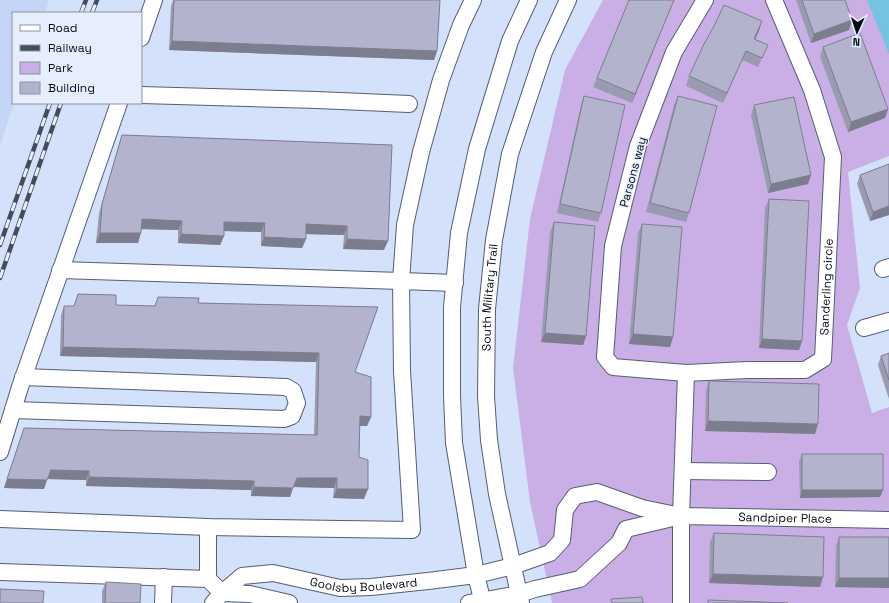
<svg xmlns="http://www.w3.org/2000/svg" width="889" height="603" font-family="'Space Grotesk',sans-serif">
  <rect width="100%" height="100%" fill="#d4e1fb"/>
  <!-- built -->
  <path fill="#c5d5f5" d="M0 0H49L45 13H13V103H14L0 146Z"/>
  <!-- green -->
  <path fill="#c9afe5" d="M603 0H889V156L848 172 860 288 847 325 872 413 889 407V603H552L530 502 513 368 530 219 565 70Z"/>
  <!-- water -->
  <path fill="#74c3e0" d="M867 0H889V54Z"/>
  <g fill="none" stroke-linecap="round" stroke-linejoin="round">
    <defs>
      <g id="minor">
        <path id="s1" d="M705 0 674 52 638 146 613 246 605 357 613 367 686 373 747 370H805L823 359 833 157 812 90 774 0"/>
        <path d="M141 38 154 0"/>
        <path d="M141 95 317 100 409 104"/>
        <path d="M883 269 889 267"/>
        <path d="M60 270 401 281 405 225 421 152 441 80 461 25 473 0"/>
        <path d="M864 328 889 321"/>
        <path d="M13 410 284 419 292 416 297 403 293 391 286 387 23 377"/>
        <path d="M0 452 20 387 119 103"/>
        <path d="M683 471 768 472"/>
        <path d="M0 519 208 527 412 530 402 371 401 281 455 283"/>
        <path d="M208 527V579"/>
        <path d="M0 572 208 579 222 593"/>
        <path d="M222 593 250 594 289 603"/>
        <path d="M163 603 164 577"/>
        <path id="s2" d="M213 603 222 593 242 576 273 573 340 588 371 587 428 581 476 575 513 566 550 553 562 540 565 510 575 496 597 492 642 508 681 516"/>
        <path id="s3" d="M469 603 519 594 535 589 580 579 619 543 626 529 681 516 889 520"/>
        <path d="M483 603 476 575 454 443 452 396V307L459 233 477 149 510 41 529 0"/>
        <path id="s4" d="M521 603 497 494 489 440 486 396 487 309 494 240 510 154 544 52 568 0"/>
        <path d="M681 603V516L686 373"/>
      </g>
    </defs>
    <!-- minor casing -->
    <use href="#minor" stroke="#545e75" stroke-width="18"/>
    <!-- minor -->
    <use href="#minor" stroke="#fff" stroke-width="16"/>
    <defs>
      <path id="rail" d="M81 13 86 0
        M92 13 97 0
        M0 245 50 103
        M0 278 61 103"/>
    </defs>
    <!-- rail casing -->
    <use href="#rail" stroke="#454c59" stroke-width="4.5"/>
    <!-- rail -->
    <use href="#rail" stroke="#e6eefd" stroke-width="3" stroke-dasharray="9" stroke-linecap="butt"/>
  </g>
  <!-- wall -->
  <path fill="#9a9ab1" d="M173 0H440L437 51 434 60 169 50 171 6Z
    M629 0H674L632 103 593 87Z
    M796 0H845L849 30 811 43Z
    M759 31 755 39 768 45 758 67 742 60 723 103 686 86 689 76Z
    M823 47 888 109 885 118 848 132 820 57Z
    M584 96 601 213 598 222 557 213 581 105Z
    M678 96 689 213 686 222 646 212 674 105Z
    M754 105 811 175 808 184 768 193 751 115Z
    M122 135 392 145 384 250 343 249 344 235 306 234V239L302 248 261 246V232L224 231V236L220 245 178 243V230L141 229 138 243H96L99 213 119 144Z
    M889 164V215L870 221 857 184 860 175Z
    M769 199 802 341 799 350 759 348 765 208Z
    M554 222 586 336 583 345 541 342 550 232Z
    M642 224 673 337 670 347 629 344 638 233Z
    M198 303 378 307 355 372 371 417 367 426H360L359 457 364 499 333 498 334 488 293 487 290 497 251 496V490L86 486V480L47 479 44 489 4 488 24 428 314 435 316 362 60 356 61 315 64 306H155Z
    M889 353V399L878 365 881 356Z
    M709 381 815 434 705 431 706 390Z
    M802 454 883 490 880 497 800 498 799 461Z
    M714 533 820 587 709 583 710 542Z
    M839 537H889V588L835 587 836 546Z
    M106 582 140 603H102V591Z"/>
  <!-- shaded-wall -->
  <path fill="#7d7d90" d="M674 0 632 103 635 94Z
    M852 20 849 30 811 43 814 34Z
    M762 21 759 31 751 48 754 39Z
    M172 41 437 51 434 60 169 50Z
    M746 51 742 60 723 103 727 93Z
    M888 109 885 118 848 132 851 122Z
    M811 175 808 184 768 193 771 184Z
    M889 206V215L870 221 873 212Z
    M142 219 182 221 178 230 138 229Z
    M224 222 265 223 261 232 221 231Z
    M306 224 347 226 344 235 303 234Z
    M100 233H141L138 243H96Z
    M181 234 224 236 220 245 178 243Z
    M264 237 306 239 302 248 261 246Z
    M347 239 388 241 384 250 343 249Z
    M545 333 586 336 583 345 541 342Z
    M633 334 673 337 670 347 629 344Z
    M762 339 802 341 799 350 759 348Z
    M63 347 319 353 316 362 60 356Z
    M360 416 371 417 367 426H357Z
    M708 421 818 424 815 434 705 431Z
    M51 470 89 471 86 480 47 479Z
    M89 477 254 481 251 490 86 486Z
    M297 478H337L334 488 293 487Z
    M7 479 47 480 44 489 4 488Z
    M254 487 293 488 290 497 251 496Z
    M337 489H368L364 499 333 498Z
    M802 490H883L880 497 800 498Z
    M713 574 823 577 820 587 709 583Z
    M839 578H889V588L835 587Z"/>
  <!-- building -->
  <path fill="#b3b3ce" stroke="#7d7d90" d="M174 0H440L437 51 172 41Z
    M629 0H674L635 94 597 78Z
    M802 0H845L852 20 814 34Z
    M724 5 762 21 754 39 768 45 762 58 746 51 727 93 689 76 704 44 714 26Z
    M860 33 888 109 851 122 823 47Z
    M584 96 625 105 601 213 560 204Z
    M678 96 717 106 689 213 650 203Z
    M794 97 811 175 771 184 754 105Z
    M122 135 392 145 388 241 347 239V226L306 224V239L264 237 265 223 224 222V236L181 234 182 221 142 219 141 233H100L102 204Z
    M889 164V206L873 212 860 175Z
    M769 199 809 201 802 341 762 339Z
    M554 222 595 226 586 336 545 333Z
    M642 224 682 227 673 337 633 334Z
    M78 294 116 295V305L155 306 158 297 199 298 198 303 378 307 355 372 371 377V417L360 416 359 457 368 460V489H337V478H297L293 488 254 487V481L89 477V471L51 470 47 480 7 479 24 428 317 435 319 353 63 347 64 306H74Z
    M889 353V380L881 356Z
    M709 381 819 384 818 424 708 421Z
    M802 454H883V490H802Z
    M714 533 824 537 823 577 713 574Z
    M839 537H889V578H839Z
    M106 582 141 584 140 603H105Z
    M0 589 44 591 43 603H0Z
    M642 597 643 603H612L611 599Z
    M708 600 788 603H708Z"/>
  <g text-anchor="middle" stroke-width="3" stroke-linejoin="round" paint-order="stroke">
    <!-- street labels -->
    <g font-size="12" fill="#080c14" stroke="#e6eefd">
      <text transform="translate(633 172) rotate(-75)" y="4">Parsons way</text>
      <text dy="4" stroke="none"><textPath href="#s1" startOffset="674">Sanderling circle</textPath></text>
      <text dy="4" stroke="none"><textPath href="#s4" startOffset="309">South Military Trail</textPath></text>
      <text dy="4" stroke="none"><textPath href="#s3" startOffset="343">Sandpiper Place</textPath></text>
      <text dy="4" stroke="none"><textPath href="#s2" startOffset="163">Goolsby Boulevard</textPath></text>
    </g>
  </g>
  <!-- legend -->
  <rect x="12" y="12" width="130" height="92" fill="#e6eefd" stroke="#8d94a0"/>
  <rect x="20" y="25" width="20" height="6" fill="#ffffff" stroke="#8d94a0"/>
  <text x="48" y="32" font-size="12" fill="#080c14">Road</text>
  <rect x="20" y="45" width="20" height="6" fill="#454c59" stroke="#8d94a0"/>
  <text x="48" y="52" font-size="12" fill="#080c14">Railway</text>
  <rect x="20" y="62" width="20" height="12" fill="#c9afe5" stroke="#8d94a0"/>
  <text x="48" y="72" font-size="12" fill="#080c14">Park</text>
  <rect x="20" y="82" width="20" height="12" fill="#b3b3ce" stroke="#8d94a0"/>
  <text x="48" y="92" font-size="12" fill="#080c14">Building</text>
  <!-- north arrow -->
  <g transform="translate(857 32) rotate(183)" stroke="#e6eefd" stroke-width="3" paint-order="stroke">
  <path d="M0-3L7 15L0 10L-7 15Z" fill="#080c14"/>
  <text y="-6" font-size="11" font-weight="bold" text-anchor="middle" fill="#080c14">N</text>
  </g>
</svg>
